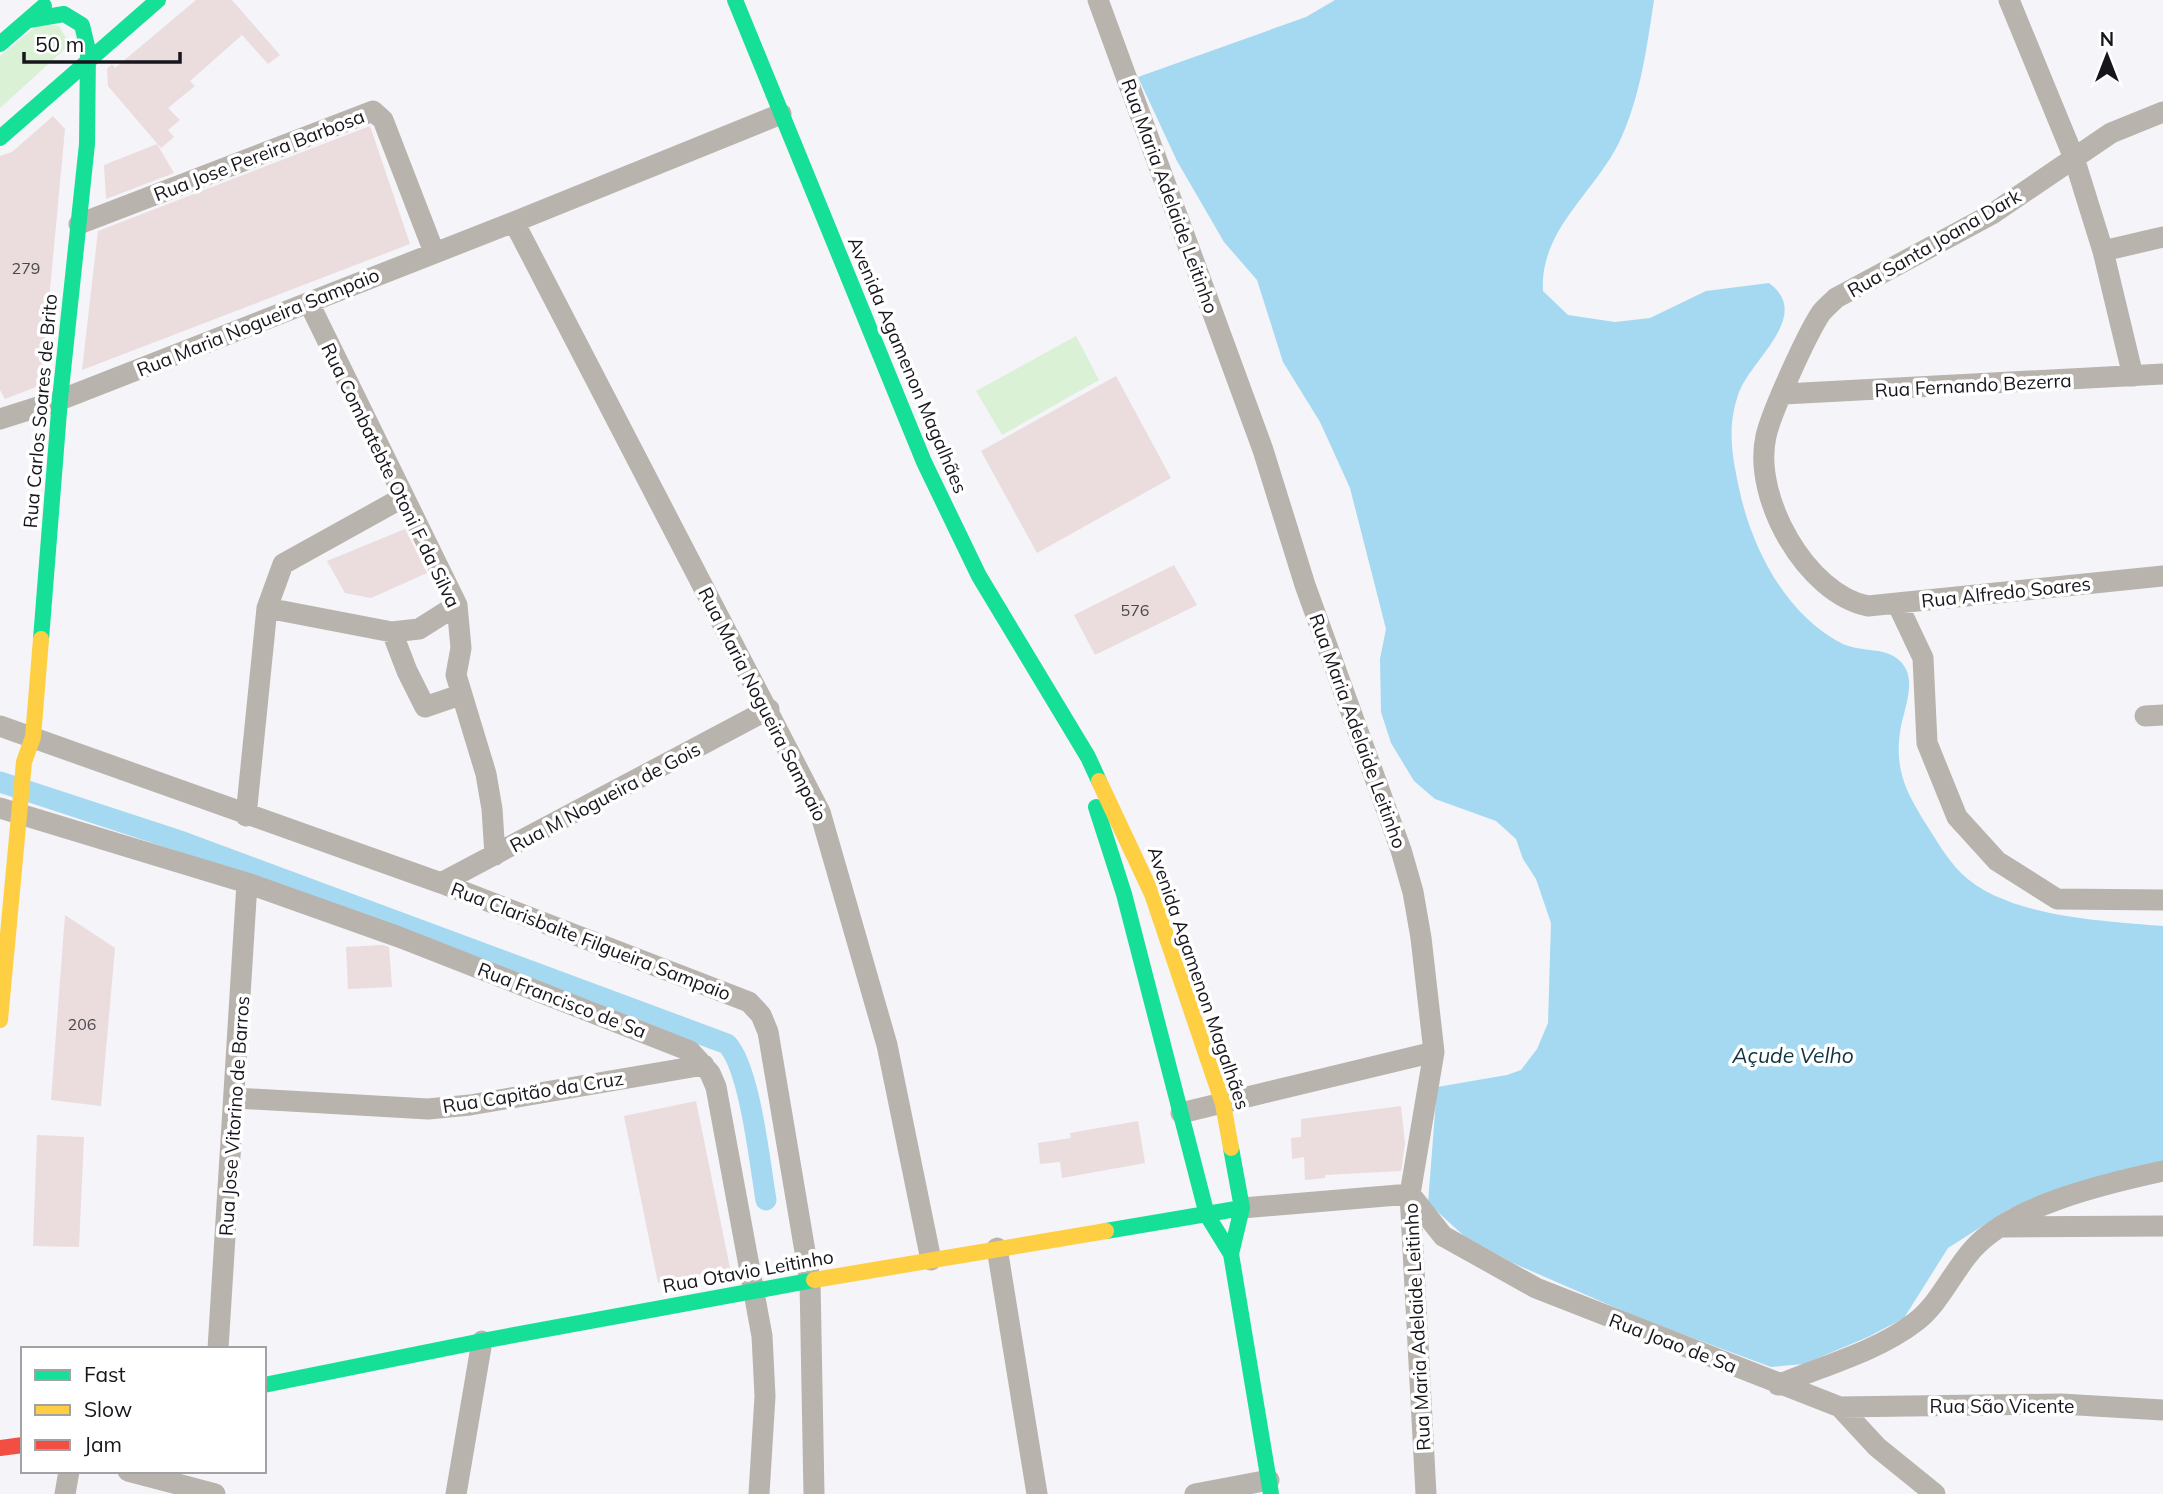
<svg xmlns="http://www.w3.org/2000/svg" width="2163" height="1494" font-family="Mulish,sans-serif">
  <rect width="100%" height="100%" fill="#f4f4f9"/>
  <!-- green -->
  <path fill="#daf1d5" d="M40 23 59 26 66 38 65 49 0 108V56Z
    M1076 336 1099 380 1002 435 976 391Z"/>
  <!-- water -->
  <path fill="#a5d9f1" d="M1335 0H1654C1647 46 1641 93 1622 136 1599 190 1539 228 1543 291L1568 315 1615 322 1650 318 1706 291 1769 283C1814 316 1749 360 1738 395 1727 428 1732 455 1739 488 1751 547 1786 615 1841 643 1860 653 1885 646 1900 661 1919 679 1903 710 1900 732 1895 769 1905 790 1924 821 1935 838 1947 859 1961 873 2005 917 2104 921 2163 926V1166L2009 1209 1948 1248 1904 1318 1868 1337 1804 1364 1771 1367 1639 1318 1513 1263 1464 1236 1428 1203 1437 1087 1507 1075 1521 1070 1537 1049 1548 1023 1551 923 1536 879 1523 859 1516 839 1496 821 1435 799 1414 781 1391 743 1381 712 1380 659 1386 629 1350 488 1320 422 1283 362 1257 280 1224 242 1177 161 1138 77 1306 17Z"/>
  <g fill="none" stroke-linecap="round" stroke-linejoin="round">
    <!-- canal -->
    <path stroke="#a5d9f1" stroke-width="21" d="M0 782 183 842 727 1044C750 1068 760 1165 766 1200"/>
  </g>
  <!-- building -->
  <path fill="#ebdcde" d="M196 0H232L280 55 268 64 242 35 190 81 195 86 168 108 180 120 168 130 174 137 161 148 108 86 107 69 112 64 115 68Z
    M53 116 65 129 41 385 5 399 0 390V156L12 152Z
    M370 126 410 244 82 370 98 231Z
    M157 144 174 173 106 199 104 165Z
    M1116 376 1171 478 1037 553 981 451Z
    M405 529 427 573 371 598 345 593 327 561Z
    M1174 565 1197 605 1095 655 1074 615Z
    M65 915 115 948 101 1106 51 1100Z
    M382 945 389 947 392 987 348 989 346 947Z
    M696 1101 730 1268 658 1283 624 1116Z
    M1401 1106 1405 1144 1401 1171 1325 1175V1178L1305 1180 1304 1157 1292 1159 1291 1138 1301 1137V1119Z
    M1138 1121 1145 1163 1062 1178 1060 1162 1040 1164 1038 1143 1071 1138 1070 1133Z
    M37 1135 84 1137 79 1247 33 1246Z"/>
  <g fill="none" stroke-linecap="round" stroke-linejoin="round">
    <!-- street -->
    <path stroke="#b8b3ac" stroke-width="21" d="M1098 0 1263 450 1305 585 1401 850 1413 892 1421 938 1434 1052 1410 1194 1426 1494
      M2009 0 2074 158 2103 251 2133 376
      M2163 112 2111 133 1992 214 1836 298C1831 303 1825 308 1821 313 1807 334 1771 413 1766 436 1752 498 1807 594 1868 606L2163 576
      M781 114 514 222 820 812 887 1045 931 1260
      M79 224 373 111 383 120 434 252
      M2103 251 2163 237
      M309 303 457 605 461 648 456 675 486 774 492 809 495 855
      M1784 394 2163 374
      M0 419 60 400 514 222
      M1897 603 1923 658 1927 743 1957 817 1997 861 2057 899 2163 900
      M267 608 392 632 419 629 457 605
      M392 632 407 671 425 707 460 695
      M2145 716 2163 715
      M0 726 441 883 749 1002 761 1015 768 1032 810 1281 814 1494
      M0 808 247 883 399 937 690 1051 710 1073 716 1087 762 1336 765 1396 759 1494
      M246 816 267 608 283 564 402 498
      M441 883 769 709
      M236 1098 428 1109 470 1105 704 1065
      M1181 1113 1434 1052
      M1242 1208 1410 1194 1443 1236 1536 1288 1840 1407 1877 1447 1935 1494
      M2004 1227 2163 1226
      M997 1248 1037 1494
      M218 1349 247 883
      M1778 1385C1822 1366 1876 1352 1914 1323 1940 1304 1952 1272 1973 1249 2012 1205 2108 1183 2163 1171
      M1840 1407 2061 1404 2163 1410
      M128 1471 215 1494
      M65 1494 69 1471
      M456 1494 482 1341
      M1195 1494 1269 1480"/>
    <!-- fast -->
    <path stroke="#16e098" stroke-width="16" d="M735 0 924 462 979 576 1088 757 1099 781
      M29 20 64 14 82 25 88 50 87 144 60 399 41 639
      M0 44 44 6
      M0 138 158 0
      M1096 807 1124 894 1207 1215 1231 1254 1271 1494
      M1106 1231 1242 1208
      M1231 1254 1242 1208 1231 1148
      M264 1385 482 1341 814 1280"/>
    <!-- slow -->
    <path stroke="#ffcf43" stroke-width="16" d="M1099 781 1152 894 1223 1104 1231 1148
      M0 1020 24 762 33 737 41 639
      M814 1280 1106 1231"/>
    <!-- jam -->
    <path stroke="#f24e42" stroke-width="16" d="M0 1448 23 1445"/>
  </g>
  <g text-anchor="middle" stroke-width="7" stroke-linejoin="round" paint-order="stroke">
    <!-- number labels -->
    <g font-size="16" fill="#4b484c">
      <text x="26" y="274">279</text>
      <text x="1135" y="616">576</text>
      <text x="82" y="1030">206</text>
    </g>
    <!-- street labels -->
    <g font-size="19" fill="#16161c" stroke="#fff">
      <text transform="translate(259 155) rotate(-21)" y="7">Rua Jose Pereira Barbosa</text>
      <text transform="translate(1170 196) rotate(70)" y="7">Rua Maria Adelaide Leitinho</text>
      <text transform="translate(1934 243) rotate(-30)" y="7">Rua Santa Joana Dark</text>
      <text transform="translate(258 322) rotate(-22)" y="7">Rua Maria Nogueira Sampaio</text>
      <text transform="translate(908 365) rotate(67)" y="7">Avenida Agamenon Magalhães</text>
      <text transform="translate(1973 385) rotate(-3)" y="7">Rua Fernando Bezerra</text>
      <text transform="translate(40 411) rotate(-85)" y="7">Rua Carlos Soares de Brito</text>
      <text transform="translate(391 475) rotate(64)" y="7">Rua Combatebte Otoni F da Silva</text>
      <text transform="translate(2006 592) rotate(-6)" y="7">Rua Alfredo Soares</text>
      <text transform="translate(763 704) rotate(63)" y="7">Rua Maria Nogueira Sampaio</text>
      <text transform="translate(1358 731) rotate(70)" y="7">Rua Maria Adelaide Leitinho</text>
      <text transform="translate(605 797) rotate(-28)" y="7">Rua M Nogueira de Gois</text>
      <text transform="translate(591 941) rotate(21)" y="7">Rua Clarisbalte Filgueira Sampaio</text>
      <text transform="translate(1199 978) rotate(71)" y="7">Avenida Agamenon Magalhães</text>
      <text transform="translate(562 1000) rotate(21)" y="7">Rua Francisco de Sa</text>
      <text transform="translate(533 1092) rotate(-9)" y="7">Rua Capitão da Cruz</text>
      <text transform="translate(234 1116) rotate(-86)" y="7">Rua Jose Vitorino de Barros</text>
      <text transform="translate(748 1271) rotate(-10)" y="7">Rua Otavio Leitinho</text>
      <text transform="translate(1417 1327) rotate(-93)" y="7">Rua Maria Adelaide Leitinho</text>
      <text transform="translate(1673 1343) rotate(21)" y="7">Rua Joao de Sa</text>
      <text x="2002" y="1413">Rua São Vicente</text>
    </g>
    <!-- water labels -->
    <g font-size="21" font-style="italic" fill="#113442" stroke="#fff">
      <text x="1793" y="1063">Açude Velho</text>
    </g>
  </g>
  <!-- legend -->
  <rect x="21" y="1347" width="245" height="126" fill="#ffffff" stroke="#a2a2a4" stroke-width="2"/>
  <rect x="35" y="1370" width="35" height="10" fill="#16e098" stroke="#a2a2a4" stroke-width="2"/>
  <text x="84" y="1382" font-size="21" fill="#16161c">Fast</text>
  <rect x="35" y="1405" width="35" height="10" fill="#ffcf43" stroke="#a2a2a4" stroke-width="2"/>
  <text x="84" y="1417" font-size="21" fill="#16161c">Slow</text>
  <rect x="35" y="1440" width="35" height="10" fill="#f24e42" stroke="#a2a2a4" stroke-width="2"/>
  <text x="84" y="1452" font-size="21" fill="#16161c">Jam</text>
  <!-- north arrow -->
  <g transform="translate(2107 56)" stroke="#ffffff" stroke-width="5" paint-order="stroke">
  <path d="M0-5L12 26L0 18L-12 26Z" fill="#16161c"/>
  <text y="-10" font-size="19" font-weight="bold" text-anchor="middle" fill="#16161c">N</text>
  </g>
  <!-- scale -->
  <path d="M24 52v10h156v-10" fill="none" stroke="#16161c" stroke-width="3.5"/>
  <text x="35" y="52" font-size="21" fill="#16161c" stroke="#ffffff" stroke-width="5" paint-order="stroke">50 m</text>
</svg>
